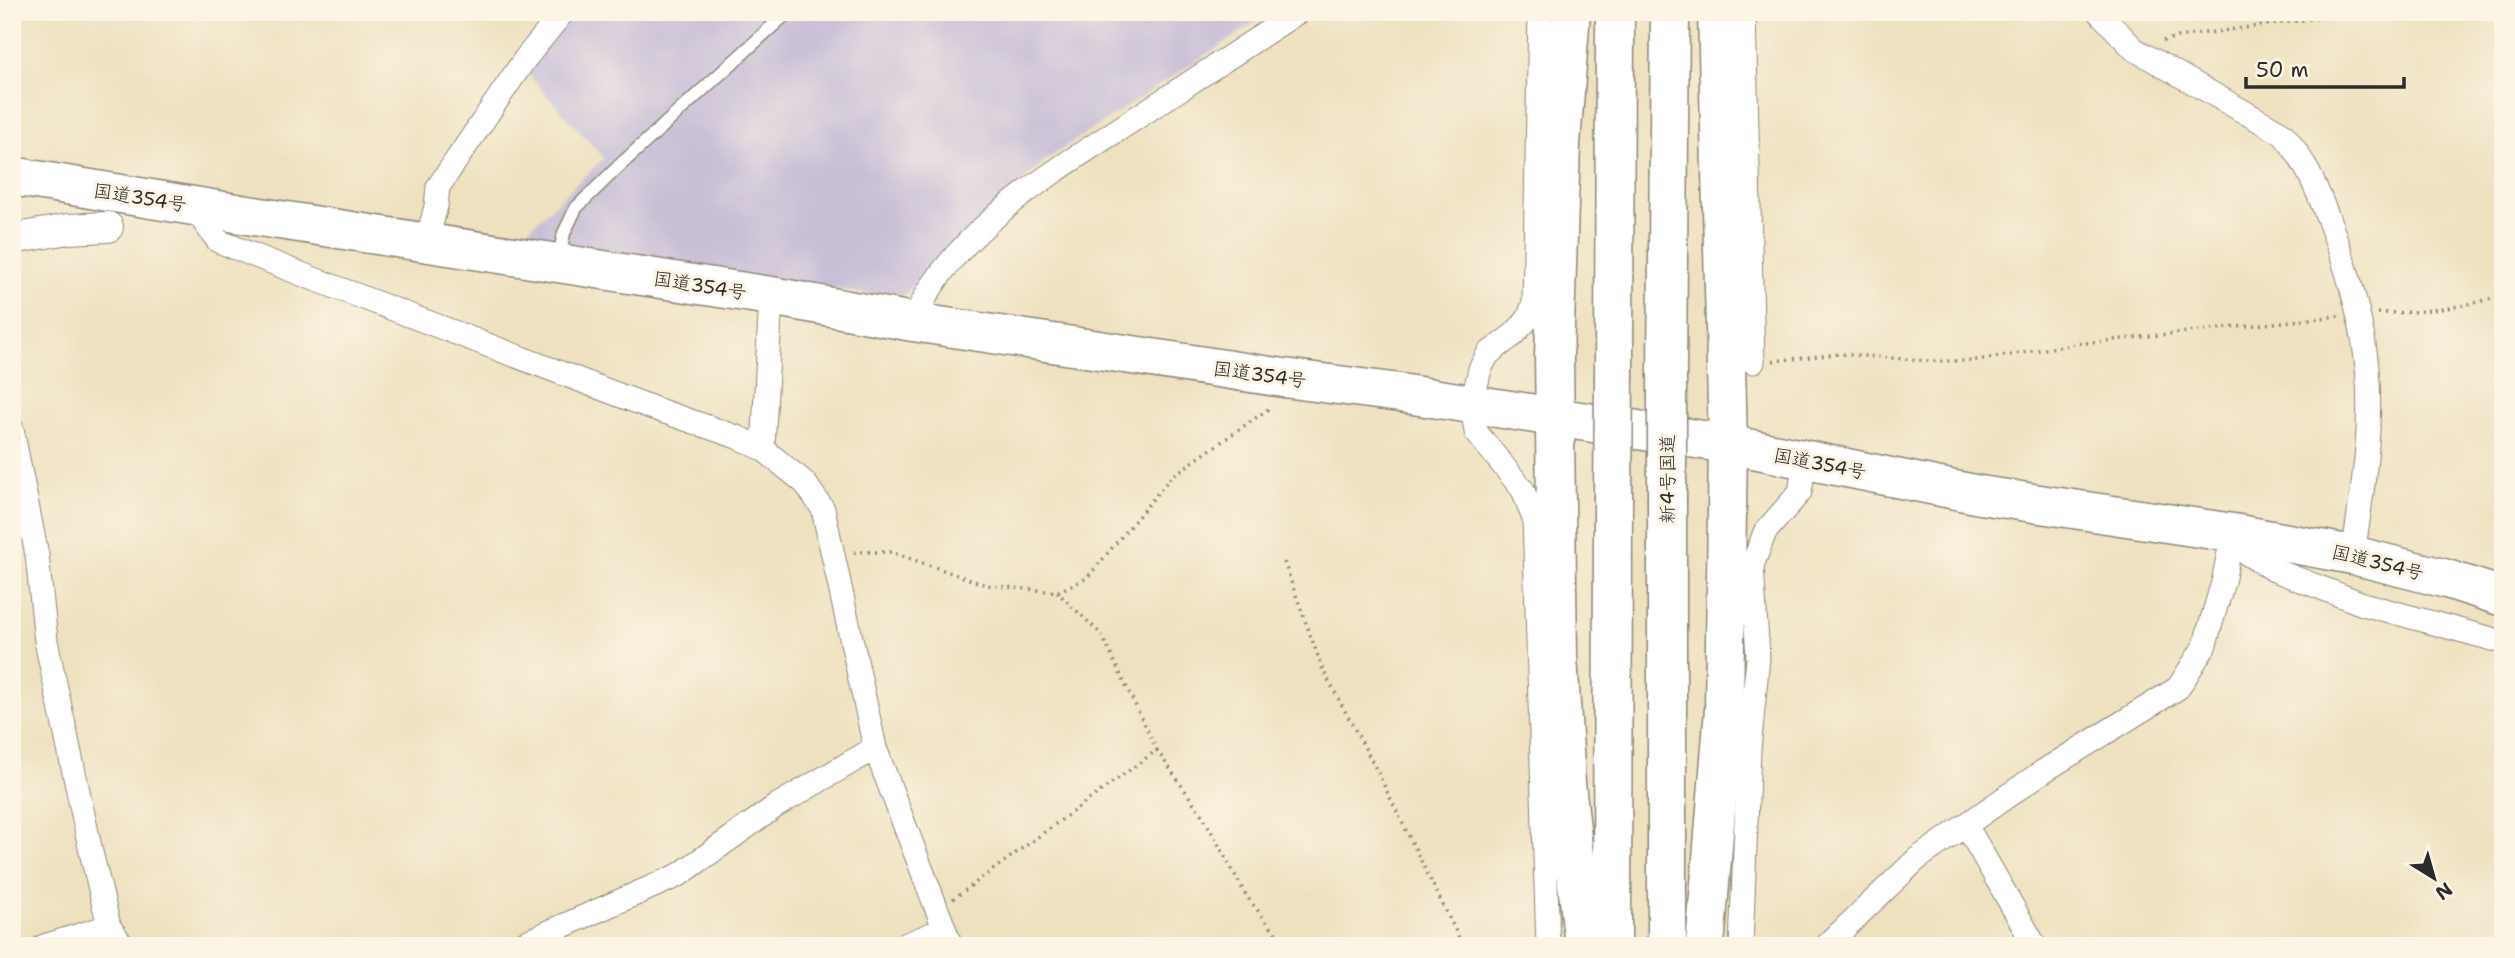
<svg xmlns="http://www.w3.org/2000/svg" width="2515" height="958" font-family="'Shantell Sans','Klee One',sans-serif">
  <rect width="100%" height="100%" fill="#fcf5e5"/>
  <filter id="ink" filterUnits="userSpaceOnUse"><feTurbulence type="fractalNoise" baseFrequency=".0143" numOctaves="2"/><feDisplacementMap in="SourceGraphic" scale="14" xChannelSelector="R" yChannelSelector="G"/><feConvolveMatrix kernelMatrix="1 2 1 2 8 2 1 2 1" color-interpolation-filters="sRGB"/></filter>
  <filter id="wash" filterUnits="userSpaceOnUse"><feTurbulence type="fractalNoise" baseFrequency=".00686" numOctaves="4" result="noise"/><feDisplacementMap in="SourceGraphic" scale="28" xChannelSelector="R" yChannelSelector="G"/><feGaussianBlur stdDeviation="1.57" result="paint"/><feColorMatrix in="noise" values="0 0 0 0 0 0 0 0 0 0 0 0 0 0 0 0 0 1.4 0 .05"/><feComposite in="paint" operator="in"/></filter>
  <g filter="url(#wash)">
    <rect width="100%" height="100%" fill="#eee1c0"/>
    <!-- industrial -->
    <path fill="#c9bfd7" d="M575 12H1271L1045 160 900 299 518 239 604 158 526 72Z"/>
  </g>
  <g filter="url(#ink)">
    <g fill="none" stroke-linecap="round" stroke-linejoin="round">
      <defs>
        <path id="service" d="M559 258 564 233 576 208 619 166 788 12"/>
        <path id="minor" d="M1540 12 1534 303 1528 319 1513 335 1488 354 1480 369 1472 404 1476 432 1523 490 1534 519 1548 946
          M1744 12 1753 362
          M2099 12 2134 49 2283 134C2305 160 2316 187 2328 218 2347 267 2362 316 2367 368 2373 431 2362 493 2353 555
          M200 207 204 222 218 241 301 274 653 408 737 437 763 449 805 483 823 509 875 748 951 946
          M427 241 436 206 438 187 525 59 563 12
          M913 322C950 232 1055 171 1133 120 1188 84 1243 48 1298 12
          M12 429 37 555 46 641 91 852 109 926 123 946
          M763 449 771 296
          M2233 533 2246 553 2272 569 2363 604 2503 642
          M1966 825 2035 946
          M44 946 109 926
          M517 946 679 875 776 806 875 748
          M902 946 944 929
          M1741 946 1749 750 1758 658 1752 566 1765 532 1800 492 1805 460
          M1826 946 1917 859 2042 772 2178 688 2204 647 2223 582 2233 533"/>
        <path id="tertiary" d="M12 239 68 229 108 227"/>
        <path id="trunk" d="M1571 12 1561 144 1554 357 1558 656 1566 783 1584 946
          M12 176 254 216 771 296 913 322 1284 378 1400 393 1728 444 1980 495 2233 533 2353 555 2447 579 2503 597
          M1614 375 1615 12
          M1667 375 1670 12
          M1667 501V946
          M1612 946 1613 499
          M1705 946 1724 709 1728 444 1717 12"/>
      </defs>
      <!-- service casing -->
      <use href="#service" stroke="#8c8676" stroke-width="15"/>
      <!-- minor casing -->
      <use href="#minor" stroke="#8c8676" stroke-width="25"/>
      <!-- tertiary casing -->
      <use href="#tertiary" stroke="#8c8676" stroke-width="32"/>
      <!-- trunk casing -->
      <use href="#trunk" stroke="#8c8676" stroke-width="41"/>
      <!-- path -->
      <path stroke="#8c8676" stroke-width="3.5" stroke-dasharray="2 5" stroke-linecap="butt" d="M2163 41 2177 37 2363 12
        M2378 313C2420 313 2462 308 2503 295
        M1773 361 1839 354 1929 361H1971L2076 344 2339 316
        M854 552H891L986 585 1057 592 1087 578 1171 477 1267 410 1270 404
        M1284 562 1323 670 1373 763 1463 946
        M1157 750 1204 818 1247 897 1286 946
        M953 899 1157 750 1101 634 1057 592"/>
      <!-- service -->
      <use href="#service" stroke="#fff" stroke-width="12"/>
      <!-- minor -->
      <use href="#minor" stroke="#fff" stroke-width="23"/>
      <!-- tertiary -->
      <use href="#tertiary" stroke="#fff" stroke-width="30"/>
      <!-- trunk -->
      <use href="#trunk" stroke="#fff" stroke-width="38"/>
      <defs>
        <path id="trunk-bridge" d="M1613 499 1614 375
          M1667 501V375"/>
      </defs>
      <!-- trunk-bridge casing -->
      <use href="#trunk-bridge" stroke="#8c8676" stroke-width="41" stroke-linecap="butt"/>
      <!-- trunk-bridge -->
      <use href="#trunk-bridge" stroke="#fff" stroke-width="38"/>
    </g>
  </g>
  <g text-anchor="middle" stroke-width="6" stroke-linejoin="round" paint-order="stroke">
    <!-- street labels -->
    <g font-size="19" fill="#2b2b2b" stroke="#fcf5e5">
      <text transform="translate(140 197) rotate(9)" y="7">国道354号</text>
      <text transform="translate(700 285) rotate(9)" y="7">国道354号</text>
      <text transform="translate(1260 374) rotate(8)" y="7">国道354号</text>
      <text transform="translate(1820 463) rotate(11)" y="7">国道354号</text>
      <text transform="translate(1667 479) rotate(-90)" y="7">新4号国道</text>
      <text transform="translate(2378 562) rotate(14)" y="7">国道354号</text>
    </g>
  </g>
  <!-- margin -->
  <rect width="2515" height="958" fill="none" stroke="#fcf5e5" stroke-width="42"/>
  <!-- north arrow -->
  <g transform="translate(2434 878) rotate(143)" stroke="#fcf5e5" stroke-width="5" paint-order="stroke">
  <path d="M0-5L12 26L0 18L-12 26Z" fill="#2b2b2b"/>
  <text y="-10" font-size="19" font-weight="bold" text-anchor="middle" fill="#2b2b2b">N</text>
  </g>
  <!-- scale -->
  <path d="M2246 77v10h158v-10" fill="none" stroke="#2b2b2b" stroke-width="3.5"/>
  <text x="2256" y="77" font-size="21" fill="#2b2b2b" stroke="#fcf5e5" stroke-width="5" paint-order="stroke">50 m</text>
</svg>
